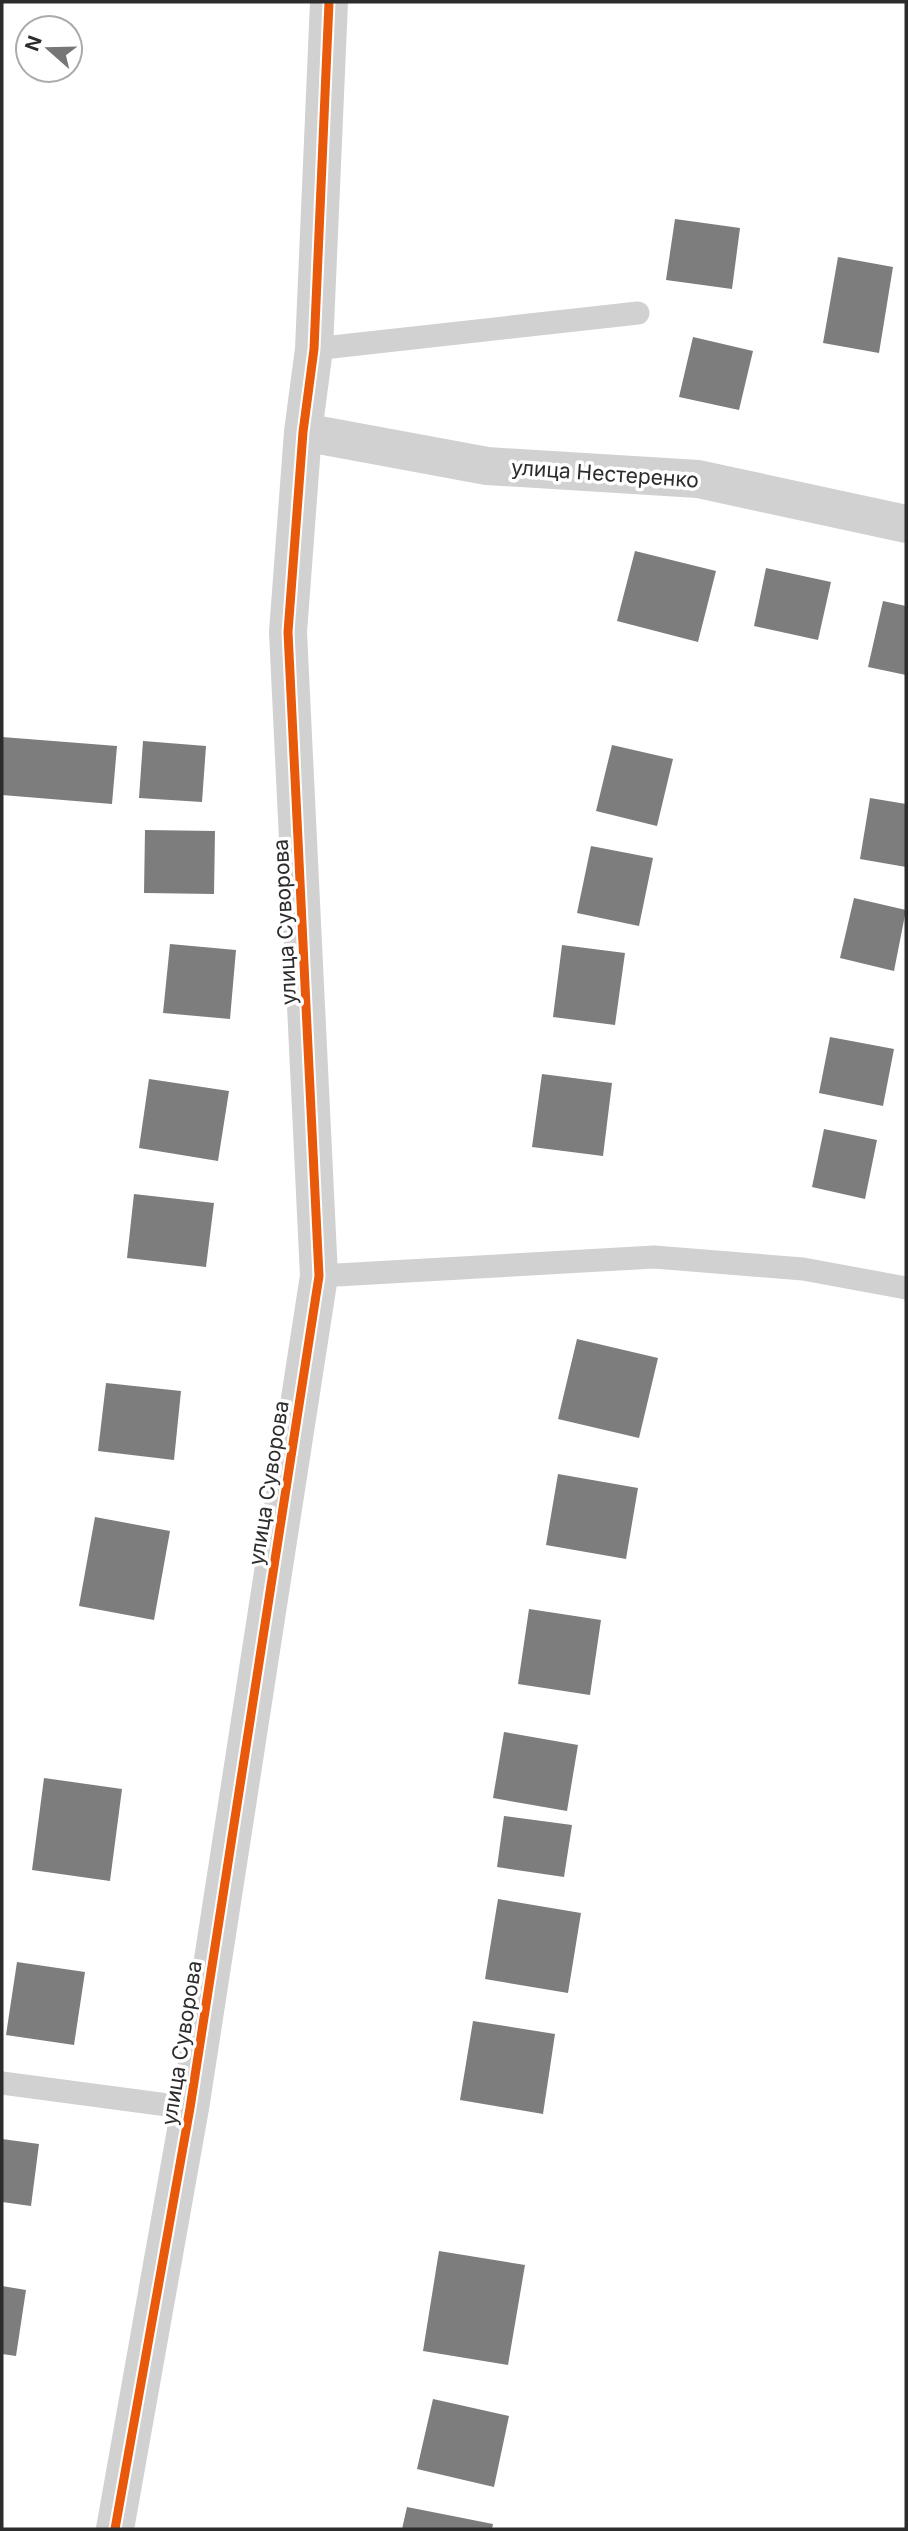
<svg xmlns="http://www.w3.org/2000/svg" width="908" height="2531" font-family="Inter,sans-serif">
  <rect width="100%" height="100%" fill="#fff"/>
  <!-- building -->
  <path fill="#7d7d7d" d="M675 219 740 228 732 289 666 280Z
    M838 257 893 267 879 353 823 343Z
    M693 337 753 351 739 410 679 397Z
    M635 551 716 571 698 642 617 621Z
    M766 568 831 582 818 640 754 626Z
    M883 601 906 606V675L868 667Z
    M2 737 117 746 112 804 2 795Z
    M143 741 206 746 202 802 139 798Z
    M612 745 673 759 657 826 596 811Z
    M870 798 906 804V867L860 859Z
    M145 830 215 831 214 894 144 893Z
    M591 846 653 858 639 926 577 913Z
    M854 898 906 910 894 971 840 958Z
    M170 944 236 950 230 1019 163 1013Z
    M562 945 625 953 615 1025 553 1017Z
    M830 1037 894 1049 883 1106 819 1093Z
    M542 1074 612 1083 603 1156 532 1147Z
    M149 1079 229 1091 218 1161 139 1148Z
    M824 1129 877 1140 865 1199 812 1187Z
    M134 1194 214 1203 206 1267 127 1258Z
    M577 1339 658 1358 639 1438 558 1419Z
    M106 1383 181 1391 174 1460 98 1451Z
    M558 1474 638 1488 626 1559 546 1545Z
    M95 1517 170 1531 154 1620 79 1606Z
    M529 1609 601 1620 590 1695 518 1684Z
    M504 1732 578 1745 567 1811 493 1798Z
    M44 1778 122 1789 110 1881 32 1870Z
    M504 1816 572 1825 564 1877 497 1867Z
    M498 1899 581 1913 568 1993 485 1979Z
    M17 1962 85 1972 74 2045 6 2035Z
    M473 2021 555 2034 543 2114 460 2100Z
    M2 2139 39 2144 31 2206 2 2202Z
    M439 2251 525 2265 508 2365 423 2351Z
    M2 2286 26 2290 16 2356 2 2354Z
    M433 2399 509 2416 494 2487 417 2469Z
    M407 2507 493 2524 492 2529H402Z"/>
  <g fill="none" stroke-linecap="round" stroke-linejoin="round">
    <!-- service -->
    <path stroke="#d1d1d1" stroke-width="23" d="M314 349 638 313
      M319 1276 654 1257 803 1269 906 1288
      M2 2083 190 2108"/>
    <!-- minor -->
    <path stroke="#d1d1d1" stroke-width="38" d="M303 432 487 466 698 479 906 524
      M115 2529 190 2108 319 1276 288 632 303 432 314 349 329 2"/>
    <defs>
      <path id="cycleway" d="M115 2529 190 2108 319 1276 288 632 303 432 314 349 329 2"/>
    </defs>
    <!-- cycleway casing -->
    <use href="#cycleway" stroke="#fff" stroke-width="13"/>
    <!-- cycleway -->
    <use href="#cycleway" stroke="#e8590c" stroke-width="9"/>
  </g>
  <g text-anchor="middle" stroke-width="7" stroke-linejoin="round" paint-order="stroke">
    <!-- street labels -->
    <g font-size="21" fill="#2c2c2c" stroke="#fff">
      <text transform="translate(605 474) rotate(4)" y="7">улица Нестеренко</text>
      <text transform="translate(285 922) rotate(-93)" y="7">улица Суворова</text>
      <text transform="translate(269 1483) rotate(-81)" y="7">улица Суворова</text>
      <text transform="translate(182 2043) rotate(-81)" y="7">улица Суворова</text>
    </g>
  </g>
  <!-- border -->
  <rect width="908" height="2531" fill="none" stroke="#2c2c2c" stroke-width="7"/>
  <!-- north arrow -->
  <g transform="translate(49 49) rotate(290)"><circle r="33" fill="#ffffff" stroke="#ababab" stroke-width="2"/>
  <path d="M0-5L12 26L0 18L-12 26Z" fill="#767676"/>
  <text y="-10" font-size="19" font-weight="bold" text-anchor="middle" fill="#2c2c2c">N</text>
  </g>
</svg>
